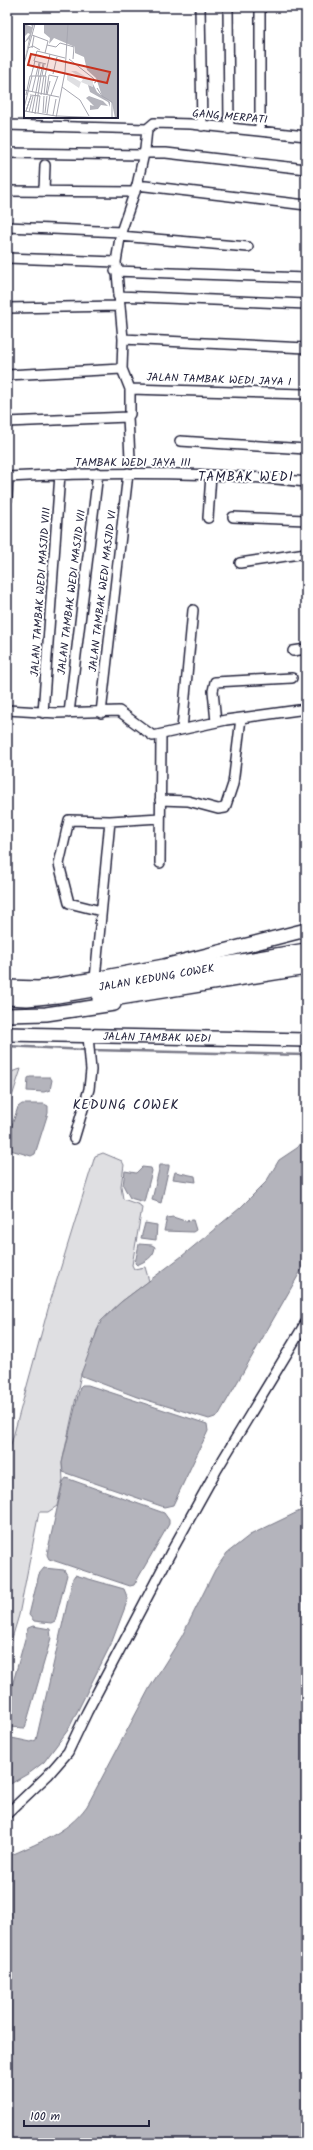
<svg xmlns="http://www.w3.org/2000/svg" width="313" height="2150" font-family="Kalam,sans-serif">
  <rect width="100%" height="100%" fill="#fff"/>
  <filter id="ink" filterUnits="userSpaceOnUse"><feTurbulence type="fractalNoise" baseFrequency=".025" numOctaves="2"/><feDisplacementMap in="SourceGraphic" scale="8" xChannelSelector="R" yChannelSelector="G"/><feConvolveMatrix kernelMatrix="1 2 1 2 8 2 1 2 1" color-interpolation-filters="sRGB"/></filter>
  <g filter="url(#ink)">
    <!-- green -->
    <path fill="#dfdfe2" stroke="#80808e" d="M21 1069 7 1112V1073Z
      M103 1153 122 1161 124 1165 121 1186 123 1199 140 1205 142 1208 132 1265 134 1269 145 1267 149 1281 121 1302 109 1313 97 1330 92 1349 81 1374 62 1463 63 1480 57 1506 48 1512H39L19 1615 7 1655V1459L48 1309 95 1156Z"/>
    <!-- water -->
    <path fill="#b4b4bc" stroke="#7a7a88" d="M30 1077H50L52 1080 50 1090 44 1092 27 1091 28 1078Z
      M22 1104H44L48 1106V1113L35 1154 31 1156 7 1149V1140L18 1107Z
      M304 1140H306V1262L218 1416 209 1419 137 1397 82 1376 81 1374 101 1321 121 1302 182 1256 240 1208 266 1182 279 1160 297 1148Z
      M160 1165H169V1167L161 1203 152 1200Z
      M142 1167 151 1168 152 1171 144 1202 130 1198 123 1185 125 1171 136 1173Z
      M175 1172 195 1176 196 1182 173 1179Z
      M173 1217 185 1221 193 1220 196 1230 193 1232 164 1231 167 1218Z
      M145 1223 157 1225 156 1240 141 1238Z
      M139 1244 152 1245 155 1247C154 1258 145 1261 137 1265L135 1263Z
      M82 1385H88L207 1424 208 1431 173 1505 164 1507 63 1472 62 1463 80 1387Z
      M66 1478 164 1513 169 1520V1524L134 1585 130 1586 49 1559 47 1555 48 1549 63 1482Z
      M306 1508V2143H7V1857C37 1843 67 1834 87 1806L150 1687 182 1636 215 1570 227 1553 250 1535Z
      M44 1568 64 1570 67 1575 55 1621 51 1623 34 1621 29 1615 39 1574Z
      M75 1575 124 1589 128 1599 124 1610 111 1644 68 1730 44 1762 31 1772 7 1786V1737L31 1742 36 1740 73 1578Z
      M33 1626 50 1629 51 1638 25 1728 7 1727V1704L28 1628Z"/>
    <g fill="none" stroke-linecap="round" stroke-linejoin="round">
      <!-- stream -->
      <path stroke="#7a7a88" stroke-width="2.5" d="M7 1046 86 1050
        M91 1050 306 1055"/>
      <defs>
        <path id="street" d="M200 7 202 126
          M228 7 229 129
          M7 125 147 129
          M260 131V7
          M7 153 143 155
          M144 153H166L306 169
          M137 185 306 205
          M7 191 135 192
          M44 191 45 165
          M7 227 121 232
          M120 236 248 247
          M7 258 116 262
          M115 271 306 278
          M118 296 306 304
          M7 308 120 306
          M123 339 306 348
          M122 369 123 339 116 262 121 232 137 185 145 149 147 129 154 123 191 124 306 136
          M122 369 130 389V414L128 417 130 459
          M7 375 122 369
          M130 389 306 394
          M7 422 128 417
          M180 441 306 449
          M7 477C107 472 206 471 306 482
          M7 499 8 477
          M233 517 306 520
          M208 518 211 475
          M240 563 306 553
          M293 651 306 649
          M7 710 57 713 119 711 153 736 226 720 306 709
          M43 713 60 474
          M69 713 98 473
          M101 713 128 473
          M216 722 213 691 215 682 292 678
          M182 729 193 610
          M160 800 188 801 218 809 225 808 233 784 241 718
          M160 863 161 735
          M101 911 69 903 59 864 69 820 110 821 160 818
          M95 979 110 821
          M74 1139 89 1089 91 1070 88 1036
          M7 1814 48 1775 68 1752 87 1712 170 1554 216 1471 306 1322"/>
        <g id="secondary">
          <path d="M7 987 39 988 95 979 164 966 306 930"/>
          <path d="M7 1015 46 1014 114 1004"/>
          <path id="s1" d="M7 1034 306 1040"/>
        </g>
        <g id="highway">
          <path id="s2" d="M7 996 27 997 57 994 306 952"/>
          <path d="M101 999 306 966"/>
        </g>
      </defs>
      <!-- street casing -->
      <use href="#street" stroke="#22223b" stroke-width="12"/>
      <!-- secondary casing -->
      <use href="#secondary" stroke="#22223b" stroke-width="16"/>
      <!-- highway casing -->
      <use href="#highway" stroke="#22223b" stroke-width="20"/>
      <!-- street -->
      <use href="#street" stroke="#fff" stroke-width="9"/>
      <!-- secondary -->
      <use href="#secondary" stroke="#fff" stroke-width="13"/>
      <!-- highway -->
      <use href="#highway" stroke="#fff" stroke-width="17"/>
    </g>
  </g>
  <g text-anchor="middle" stroke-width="4" stroke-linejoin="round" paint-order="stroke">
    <!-- street labels -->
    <g font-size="11" fill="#22223b" stroke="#fff">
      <text transform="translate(230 116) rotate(5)" y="4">GANG MERPATI</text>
      <text transform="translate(219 379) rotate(2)" y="4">JALAN TAMBAK WEDI JAYA I</text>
      <text x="133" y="466">TAMBAK WEDI JAYA III</text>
      <text transform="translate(102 591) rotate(-83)" y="4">JALAN TAMBAK WEDI MASJID VI</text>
      <text transform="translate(40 592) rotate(-86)" y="4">JALAN TAMBAK WEDI MASJID VIII</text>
      <text transform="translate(71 592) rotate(-83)" y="4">JALAN TAMBAK WEDI MASJID VII</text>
      <text dy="4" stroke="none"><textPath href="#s2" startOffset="151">JALAN KEDUNG COWEK</textPath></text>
      <text dy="4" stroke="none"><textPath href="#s1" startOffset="150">JALAN TAMBAK WEDI</textPath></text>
    </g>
    <!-- quarter labels -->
    <g font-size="13" letter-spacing="1" fill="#22223b" stroke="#fff">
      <text x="246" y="481">TAMBAK WEDI</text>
      <text x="126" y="1109">KEDUNG COWEK</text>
    </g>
  </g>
  <!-- overview -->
  <g transform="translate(24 24)">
    <rect width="94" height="94" fill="#fff"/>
    <path d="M47 47H52L69 57V63L57 58 55 64 43 56V50L57 58 59 55Z" fill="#dfdfe2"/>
    <path d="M0 0 8 3 7 0H10L0 39 5 15 0 19 6 10 4 9 0 13ZM20 0H94V94H91L88 79 78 72 72 54 63 46 60 33 51 29V23L30 14 25 20 26 14 20 9ZM69 60 73 68 86 78V83L84 78 66 68 64 61 69 63ZM65 72 79 77 84 82 77 81 74 85 66 86V81L70 82 62 74Z" fill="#b4b4bc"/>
    <path fill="none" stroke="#a7a7b1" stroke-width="1" d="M8 11 24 17 21 29M23 21 32 23 36 19 50 23 49 35M4 24 9 22 16 26M8 24 10 12M45 35 69 54 72 58 70 59M0 40 11 0M22 40 10 37 13 27 41 34M29 50 33 33M7 52 11 37M14 52 16 39M18 52 20 40M21 52 26 30M16 53 19 40M38 63 56 76 65 92M73 64 78 72 88 78V94M0 66 35 73M8 68 15 39M2 71 6 52H22L20 71M6 71 16 72 14 89M17 71 20 51M22 71 25 51 34 53M23 71 26 57M27 71 34 52M0 84 8 52M0 87 32 92M2 87 7 72 2 87M5 88 9 72M8 89 15 52M19 89 20 72M21 89 23 72M11 90 17 52M23 90 26 71M29 91 32 75M33 92 82 94M32 94 41 48 44 0"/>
    <path fill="#c8321e" fill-opacity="0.15" stroke="#c8321e" stroke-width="2" d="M7 30 86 48 83 59 4 41Z"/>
    <rect width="94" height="94" fill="none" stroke="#22223b" stroke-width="2"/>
  </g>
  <!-- margin -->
  <rect width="313" height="2150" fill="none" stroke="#fff" stroke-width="24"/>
  <rect x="12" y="12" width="289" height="2126" fill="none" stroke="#22223b" stroke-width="1.5" filter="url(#ink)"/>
  <!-- scale -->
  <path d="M24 2120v6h125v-6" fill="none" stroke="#22223b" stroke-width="2"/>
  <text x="30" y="2120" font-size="12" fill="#22223b" stroke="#ffffff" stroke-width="3" paint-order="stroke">100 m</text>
</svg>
